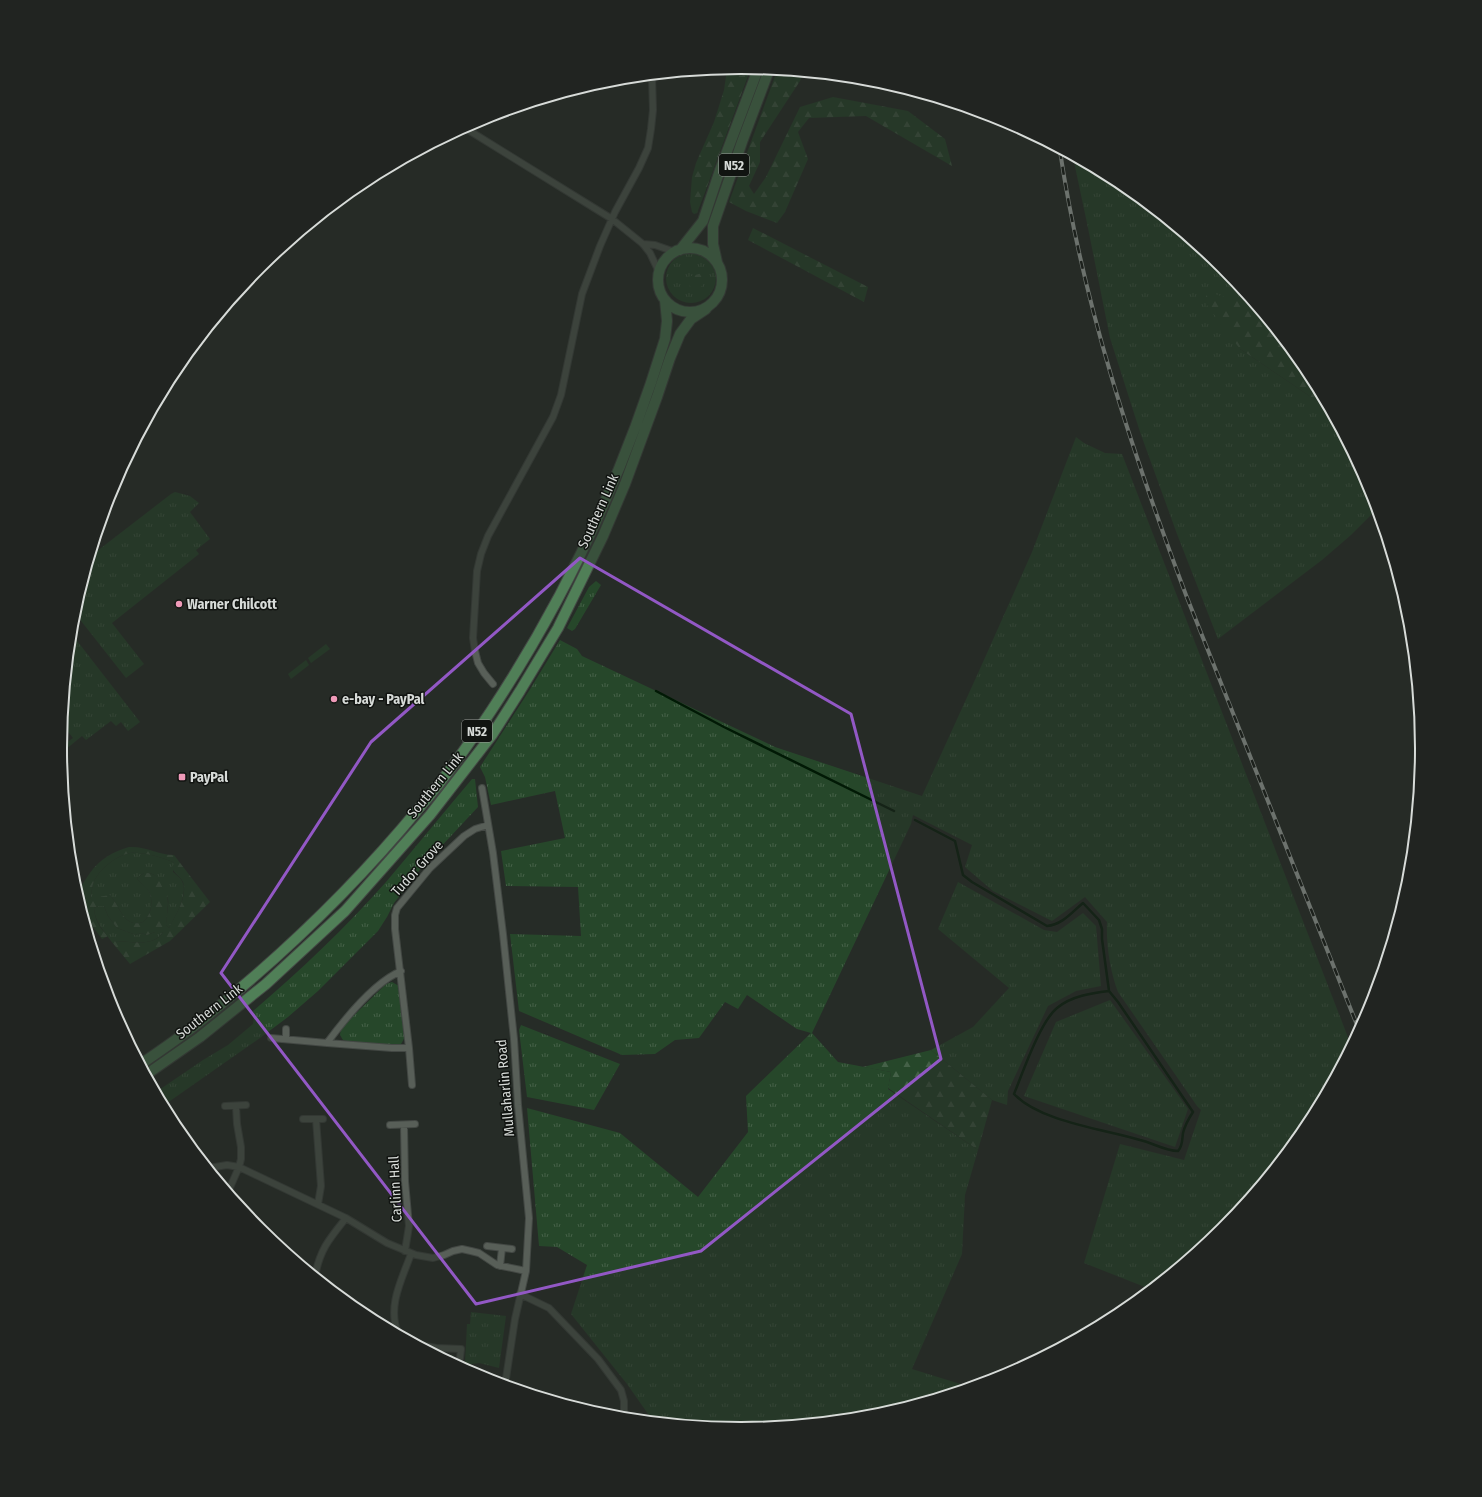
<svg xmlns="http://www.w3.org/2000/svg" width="1482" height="1497" font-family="'Fira Sans Condensed',sans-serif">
  <defs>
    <pattern id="grass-tufts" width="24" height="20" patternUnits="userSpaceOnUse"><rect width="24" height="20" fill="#26472a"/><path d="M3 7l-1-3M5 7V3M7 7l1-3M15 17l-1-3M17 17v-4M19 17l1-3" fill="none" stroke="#456148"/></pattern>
    <pattern id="forest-firs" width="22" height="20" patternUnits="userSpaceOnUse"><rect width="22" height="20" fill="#26472a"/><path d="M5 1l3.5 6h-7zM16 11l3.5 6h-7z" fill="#456148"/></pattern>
  </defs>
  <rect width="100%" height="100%" fill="#262c27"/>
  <!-- grass -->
  <path fill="url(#grass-tufts)" d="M1073 157 1120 182 1223 267 1276 332 1266 329 1243 303 1240 349 1314 399 1326 405 1370 488 1377 509 1351 535 1322 560 1218 639 1177 534 1140 432 1110 338 1088 228Z
    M666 278a25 25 0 1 1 50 0a25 25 0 1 1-50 0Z
    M1076 437 1084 443 1105 453 1122 454 1351 1045 1307 1127 1222 1230 1150 1289 1084 1263 1120 1144 1184 1160 1201 1110 1197 1106 1118 992C1110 971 1106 945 1107 922L1085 897 1052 921 993 891 965 867 972 845 913 815 911 824 812 1033 838 1062 891 1072 888 1089 978 1150 965 1195 962 1254 912 1369 970 1387 874 1416 741 1429 653 1421 627 1384 571 1314 587 1265 557 1247 539 1246 527 1108 620 1133 698 1197 748 1132 746 1096 811 1033 797 1029 747 995 738 1009 725 1002 699 1038 675 1040 655 1054 622 1055 519 1011 510 934 581 936 578 887 506 886 501 851 565 838 555 791 491 805 485 777 480 767 529 691 560 640 577 649 582 656 775 747 922 796 979 671 1032 552Z
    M175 492 190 496 199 503 190 512 210 539 196 550 199 554 112 623 144 664 126 678 74 612 92 555 171 494Z
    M596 581 601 585 575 629 572 631 567 628 589 587Z
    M71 633 140 722 128 731 121 722 116 726 111 721 86 740 82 736 65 750 62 746 73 738 62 724Z
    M326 644 330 649 311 663 308 658Z
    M306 660 309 665 291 679 288 674Z
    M472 779H475L478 807 422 867 394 903 387 917 378 931 318 991 288 1017 260 1038 170 1101 163 1105 156 1092 203 1060 228 1045 253 1024 254 1016 253 1011C300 971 345 928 386 882 415 848 443 813 472 779Z
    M130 853C144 852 160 857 173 862L174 864 173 872C176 875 180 877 182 881 189 895 175 916 169 928L166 925C166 916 169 907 168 899 167 894 164 891 162 888 158 879 157 872 144 873L137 878 138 880C141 884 147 887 149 892 154 902 151 915 143 922 124 929 120 906 110 895L93 901 90 898C92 894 91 892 92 889 94 872 115 856 130 853Z
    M958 882 1044 930 1057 932 1083 913 1096 926 1101 986 1076 991 1048 1006 1008 1091 1007 1105 992 1100 931 1050 973 1027 1009 988 938 929Z
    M98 906H104L108 916 117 928 136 935 141 933 147 935 155 932H163C152 949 127 940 111 941 104 931 94 921 94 908Z
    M392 982 399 986 405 1037 401 1044 396 1045 347 1041 343 1040 340 1035 341 1028 386 984Z
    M1110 1000 1188 1109 1175 1147 1024 1096 1056 1022Z
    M521 1025 620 1064 594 1110 527 1097 519 1030Z
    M471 1312 506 1316 499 1368 479 1363 459 1366 447 1360V1355H453V1361L465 1362 467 1324H470Z"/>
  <!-- forest -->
  <path fill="url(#forest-firs)" fill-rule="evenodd" d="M741 68H751L704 195 697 213 694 214 692 212 690 202 692 177 696 163 714 122 724 90 727 69Z
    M777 71 803 74 800 81 760 142V162L749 186 754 194 766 177 800 107 833 97 908 111 945 139 952 166 866 116 809 118 798 132 808 159 785 212 777 223 746 211 729 202Z
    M753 228 868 287 864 302 748 240Z
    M706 272C705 285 702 287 691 293L688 277Z
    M1208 292 1244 303 1266 328 1276 332 1307 370 1326 405 1314 399 1240 349 1204 301Z
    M129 847C146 846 158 855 174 855L210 902 170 941 130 964 111 941C126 940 153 949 163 932H155L147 935 141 933 136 935 117 928 108 916 104 906H98L94 908C94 918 100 929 108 936L102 939 82 912 76 891C82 886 85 880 90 873 100 859 112 852 129 847ZM130 853C144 852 160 857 173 862L174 864 172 867C174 874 180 876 183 882 188 898 175 915 169 928L166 925 168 904 167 891 163 889C160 879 156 872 144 873L137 878 138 880C141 884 146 887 149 892 154 902 151 915 143 922 124 929 120 906 110 895L98 897 93 900 90 898C92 894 91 892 92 889 94 872 115 856 130 853Z
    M931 1050 992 1100 978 1150 888 1088 891 1072 863 1067Z"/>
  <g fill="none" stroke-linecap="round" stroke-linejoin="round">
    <!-- stream -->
    <path stroke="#011905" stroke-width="2.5" d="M656 691 724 727 894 811
      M915 820 955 841 963 875 972 882 1047 926C1062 925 1072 912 1083 903L1099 920 1102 929V939L1109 991 1118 1002 1193 1112C1189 1118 1185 1125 1183 1133 1182 1139 1183 1146 1178 1151 1165 1151 1153 1143 1140 1140 1103 1129 1041 1122 1014 1094 1023 1072 1040 1022 1057 1008 1071 996 1092 993 1109 991"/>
    <defs>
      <path id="minor" d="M465 128 612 219 643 244 650 253 659 272
        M643 244 655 245 675 252
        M493 684 484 673 478 663 475 651 473 638 477 571 481 554 488 536 553 417 561 395 582 294 600 246 615 212 639 168 648 148 651 129 653 110 652 76
        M482 788 493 853 503 934 514 1039 518 1105 529 1218 526 1271 515 1319 505 1385
        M401 971C375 982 344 1020 327 1043L392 1048H409
        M271 1038 327 1043
        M286 1039V1029
        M412 1085 409 1048 395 929V915L397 908 430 868 464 836 475 829 488 825
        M225 1106 246 1105
        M303 1119H323
        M316 1119 321 1186 318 1204
        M390 1125 415 1124
        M404 1125 405 1181 409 1226 405 1251
        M209 1168 227 1165 239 1167 346 1218 387 1243 416 1255 433 1258 444 1255 453 1251 462 1249 471 1251 479 1253 497 1265 526 1271
        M228 1192 239 1167 241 1159V1147L237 1124 236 1106
        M487 1246 512 1249
        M500 1266 502 1248
        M315 1276C320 1249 330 1238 346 1218
        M520 1294 549 1308 598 1359 621 1390 624 1401V1418
        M398 1333C387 1306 402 1279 411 1254
        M419 1345 436 1348 461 1349 460 1358"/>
      <path id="primary" d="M658 280a32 32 0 1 1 64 0a32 32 0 1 1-64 0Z
        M680 250 703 221 720 170 758 69
        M717 262 713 244V226L742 142 769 70
        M141 1064C160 1051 179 1038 197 1024 279 959 354 887 420 807 446 777 469 744 491 711 567 596 625 471 665 339L667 321 665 300
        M147 1074 200 1037 266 984 345 911 430 815 492 735 520 691 558 628 603 536 625 484 657 397 670 358 680 334 691 319 706 309"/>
    </defs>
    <!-- minor casing -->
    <use href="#minor" stroke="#434844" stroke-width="8"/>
    <!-- primary casing -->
    <use href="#primary" stroke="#434844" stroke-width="12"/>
    <!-- minor -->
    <use href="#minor" stroke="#585f58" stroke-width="6"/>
    <!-- primary -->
    <use href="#primary" stroke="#507f57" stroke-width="10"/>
    <defs>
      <path id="rail" d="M1060 151C1083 304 1132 451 1186 595L1359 1030"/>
    </defs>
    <!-- rail casing -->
    <use href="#rail" stroke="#c2c7c3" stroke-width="4"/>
    <!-- rail -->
    <use href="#rail" stroke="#111411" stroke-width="2.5" stroke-dasharray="8" stroke-linecap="butt"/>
  </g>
  <!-- marked area -->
  <path d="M0 0H1482V1497H0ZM580 558 851 714 941 1059 701 1251 476 1304 221 973 371 742Z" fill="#262c27" fill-opacity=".55" fill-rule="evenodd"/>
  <path fill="none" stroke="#9258c5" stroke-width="3" stroke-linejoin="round" d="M580 558 851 714 941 1059 701 1251 476 1304 221 973 371 742Z"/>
  <!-- markers -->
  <g fill="#ef9ab8" stroke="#111411" stroke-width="1.5">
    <circle cx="179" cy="604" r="4"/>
    <circle cx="334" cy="699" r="4"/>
    <rect x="178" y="773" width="8" height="8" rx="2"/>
  </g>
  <g text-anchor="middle" stroke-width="3" stroke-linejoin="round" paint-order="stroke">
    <!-- shield labels -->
    <g fill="#111411" stroke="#9c9f9c" stroke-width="1">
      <rect x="719" y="154" width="30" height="22" rx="3"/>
      <rect x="462" y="720" width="30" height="22" rx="3"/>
    </g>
    <g font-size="13" font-weight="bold" fill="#d7dbd8">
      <text x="734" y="170">N52</text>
      <text x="477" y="736">N52</text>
    </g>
    <!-- street labels -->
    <g font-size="14" fill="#d7dbd8" stroke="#111411">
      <text transform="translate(598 511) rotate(-66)" y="5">Southern Link</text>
      <text transform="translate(435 785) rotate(-51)" y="5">Southern Link</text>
      <text transform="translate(417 868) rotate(-48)" y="5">Tudor Grove</text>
      <text transform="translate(209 1011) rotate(-38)" y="5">Southern Link</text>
      <text transform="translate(505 1088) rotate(-95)" y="5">Mullaharlin Road</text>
      <text transform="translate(395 1189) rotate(-93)" y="5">Carlinn Hall</text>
    </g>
    <!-- poi labels -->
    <g font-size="14" font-weight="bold" fill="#d7dbd8" stroke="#111411" text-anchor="start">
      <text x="187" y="609">Warner Chilcott</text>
      <text x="342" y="704">e-bay - PayPal</text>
      <text x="190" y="782">PayPal</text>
    </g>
  </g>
  <!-- crop -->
  <path d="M0 0H1482V1497H0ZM67 748a674 674 0 1 1 1348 0a674 674 0 1 1-1348 0Z" fill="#212421" fill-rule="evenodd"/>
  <path fill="none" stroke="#d7dbd8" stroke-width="2" d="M67 748a674 674 0 1 1 1348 0a674 674 0 1 1-1348 0Z"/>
</svg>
